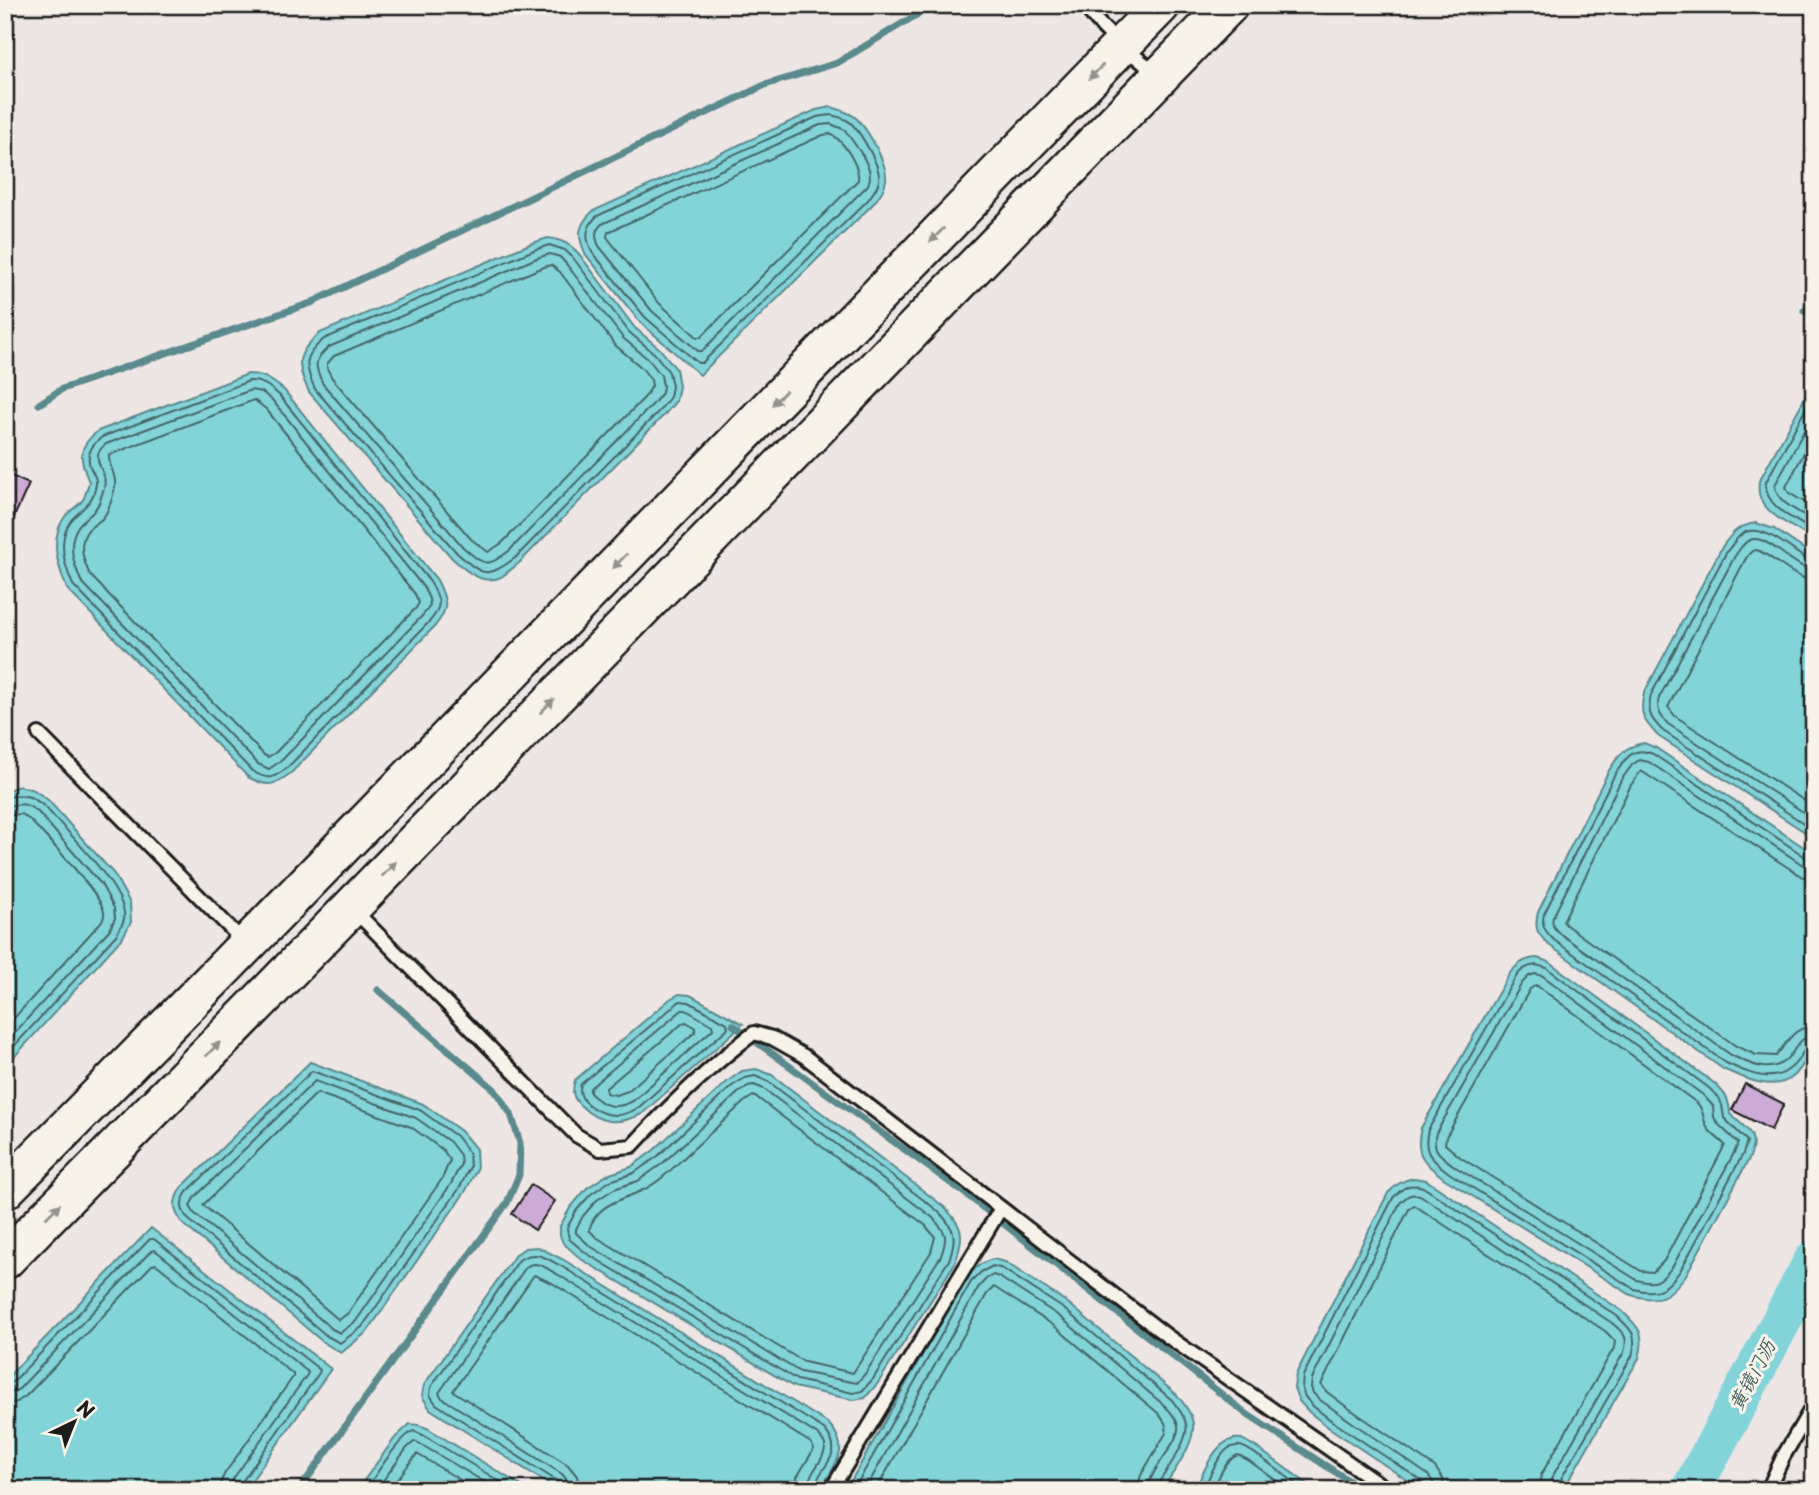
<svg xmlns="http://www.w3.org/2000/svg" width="1819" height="1495" font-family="'Playpen Sans','LXGW WenKai TC',sans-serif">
  <rect width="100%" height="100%" fill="#eee5e5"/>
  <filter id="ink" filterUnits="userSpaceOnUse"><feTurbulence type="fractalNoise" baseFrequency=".0143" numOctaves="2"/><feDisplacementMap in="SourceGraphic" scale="14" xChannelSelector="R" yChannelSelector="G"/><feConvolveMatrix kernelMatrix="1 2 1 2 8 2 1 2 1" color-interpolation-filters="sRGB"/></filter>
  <g filter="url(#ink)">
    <!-- water -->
    <path fill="#83d4d9" stroke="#5a8a8d" stroke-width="2" d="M831 107C840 110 850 112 857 119 868 130 888 164 886 180 885 189 879 197 873 204L700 375 640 322 586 255C577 236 577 226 593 211L816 110Z
      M548 238C562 240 570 244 579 254L635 328 660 349 676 369 679 386 676 401 665 414 519 563C513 568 507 573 501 577 482 586 465 570 452 558L309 392C296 364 295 354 320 333L532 243Z
      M248 374C265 374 271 380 284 390L437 580C447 600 450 608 435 626L292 772C274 786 268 788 248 777L67 589C58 566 49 540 64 518 69 510 80 506 84 498 86 493 88 487 89 482 79 459 77 447 98 431Z
      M1814 381V540C1799 530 1772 518 1763 503 1758 496 1758 489 1759 481Z
      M1756 523 1774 529 1814 556V838L1658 736C1643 720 1639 715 1644 693L1722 547C1733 532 1737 526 1756 523Z
      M1644 743 1656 748 1814 854V1048C1808 1057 1802 1068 1794 1076 1774 1093 1743 1078 1723 1069L1549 945C1537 933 1534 929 1538 912L1608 772C1619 755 1623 747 1644 743Z
      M19 786 34 790 48 800 114 874 130 903 131 922 123 937 5 1067V791Z
      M1537 958 1549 962 1714 1083C1725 1094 1729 1097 1730 1114 1746 1129 1759 1133 1750 1157L1686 1275C1668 1298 1660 1303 1631 1295L1445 1179C1424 1163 1414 1155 1421 1128L1509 974C1518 964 1523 959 1537 958Z
      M679 994 690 995 743 1024 642 1114C618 1125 600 1125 580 1105 572 1097 572 1091 575 1080L670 999Z
      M310 1062 423 1104 461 1131 476 1149 477 1169 465 1192 367 1332 341 1353 323 1342 182 1223C173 1209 172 1203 181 1188Z
      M756 1069 772 1075 943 1206C964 1227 965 1235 955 1263L878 1383 865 1398 854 1400 794 1387 581 1259 563 1243 560 1235V1226L570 1208 587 1188 607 1175 631 1167 654 1150 728 1081 742 1071Z
      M1414 1178 1426 1180 1622 1311C1639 1327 1646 1334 1639 1358L1563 1490H1422L1328 1427 1309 1412 1299 1401 1294 1388 1296 1374 1388 1193C1396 1185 1402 1180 1414 1178Z
      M151 1228 331 1369 245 1490H5V1380Z
      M538 1247 564 1260 829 1424C852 1450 835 1464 820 1490H558L430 1409 422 1396 424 1385 515 1255 525 1248Z
      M993 1259 1005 1262 1068 1303 1177 1395C1183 1403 1190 1410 1192 1419 1199 1440 1173 1472 1162 1490H848L851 1481 966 1278C974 1269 981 1262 993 1259Z
      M410 1424 418 1425 427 1428 528 1490H357L395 1438Z
      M1242 1439 1256 1447 1316 1490H1195C1202 1475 1214 1444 1231 1440 1234 1438 1238 1439 1242 1439Z"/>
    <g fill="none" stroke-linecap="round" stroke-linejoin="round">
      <!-- shore -->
      <path stroke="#456668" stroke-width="2" d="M831 115C838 117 846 118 852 124 861 134 881 166 879 180 878 188 872 194 868 200L702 363H698L645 317 592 252C585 237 585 228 597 216L817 117Z
        M831 124 845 130 863 156 869 169 870 178 868 185 702 351H698L652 311 599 246C595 237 594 231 602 224L820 125Z
        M830 134C843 139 860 167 858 180L701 337H697L659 303 607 237 608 232 823 135Z
        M549 245 565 250 574 259 629 332 655 354 669 372 672 386 670 397 660 410 515 558C486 579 483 576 457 553L315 389C304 366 303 356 324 339L534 250Z
        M550 254 560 257 567 265 623 338 649 360 661 375 663 386 662 393 653 404 509 551C486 569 484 565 463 547L323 384C314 366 313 360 329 347L537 258Z
        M551 265 560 272 615 345 642 368 651 380 652 386 645 397 502 543 488 552 471 539 332 378 327 368V364L334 356 541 268Z
        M249 381C262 380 270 387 279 395L431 583C440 600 443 606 430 621L288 767C273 779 269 781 252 771L73 585C63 563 56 534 76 515 87 505 94 499 96 484 97 478 93 473 91 469 85 455 91 445 102 437Z
        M251 390 262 392 273 401 424 588 429 599 430 606 423 615 282 760 269 769 258 764 81 581C74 564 67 545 77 528 80 522 87 518 92 513 99 507 101 497 104 488 109 470 86 459 106 444Z
        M1814 393 1766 482C1763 507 1796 520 1814 531
        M254 400 266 409 415 594 419 603 416 608 275 753 268 757 264 755 90 575C84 562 78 546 86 533 90 526 98 523 103 518 109 510 113 496 115 487 117 475 108 466 109 455Z
        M1814 412 1775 485C1775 502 1800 512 1814 521
        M1814 434 1786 487 1789 493 1814 508
        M1814 561 1807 560C1792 550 1761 521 1742 534 1736 538 1732 546 1727 551L1651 695C1647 713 1650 718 1663 731L1814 830
        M1814 570C1794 569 1767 533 1750 540 1743 542 1739 551 1735 556L1659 698C1656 710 1660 715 1668 724L1814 819
        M1814 580C1793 580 1765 549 1755 550 1750 551 1746 558 1744 562L1668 707 1675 716 1814 807
        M5 797C24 795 28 793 44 806 63 827 129 891 124 919 123 924 119 929 117 934L5 1056
        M5 806C23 805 21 800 38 812L101 884 114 908 115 918 110 929 5 1043
        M5 816 21 814 30 820C46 837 101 893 104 912 105 917 103 919 101 922L5 1028
        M1814 859 1807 858 1653 754C1631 745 1625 760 1614 776L1544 914C1541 926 1545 931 1554 940L1726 1063C1752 1075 1778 1087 1798 1060 1803 1053 1804 1046 1814 1045
        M1814 868 1803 865 1649 762 1639 760 1632 765 1621 780 1553 917C1551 925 1554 928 1559 933L1731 1055C1753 1066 1775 1077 1792 1053 1799 1043 1801 1037 1814 1036
        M1814 878H1805L1798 874 1641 771 1631 785 1563 921 1566 925 1736 1046 1756 1055 1776 1056C1788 1042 1793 1027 1814 1026
        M1536 965 1547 968 1709 1088 1719 1098 1722 1105 1724 1118 1747 1141 1743 1154 1680 1271C1666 1290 1657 1295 1634 1289L1449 1173C1432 1159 1422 1154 1428 1130L1515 978C1521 970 1526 966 1536 965Z
        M1535 974 1543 976 1703 1095 1713 1106 1714 1117 1717 1123 1738 1143 1735 1151 1673 1266C1661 1281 1656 1286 1637 1280L1454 1166C1441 1155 1431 1151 1436 1133L1522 983 1529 976Z
        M1536 985 1697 1103C1705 1111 1702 1120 1708 1129 1713 1135 1720 1140 1725 1145L1664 1261 1653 1272 1641 1271 1460 1157 1445 1144 1446 1137 1530 989Z
        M680 1001 689 1002 727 1023 728 1028 638 1108C631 1112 624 1115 616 1115 600 1115 575 1102 581 1084Z
        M682 1010H686L712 1025 713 1029 633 1101C615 1110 604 1107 590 1093V1088Z
        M686 1022 695 1027V1032L628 1091 616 1095 606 1093V1088L683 1023Z
        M312 1071 420 1110 456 1136 469 1153 470 1167 459 1189 362 1327 340 1343 327 1336 188 1219C180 1208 180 1203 187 1192Z
        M755 1076 769 1082 938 1211C956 1230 957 1236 949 1260L873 1379 862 1391 853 1393 797 1380 586 1253 569 1239 567 1228 576 1211 591 1194 610 1181 634 1173 658 1156 732 1086 745 1078Z
        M315 1081 416 1118 450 1142 460 1155 461 1164 451 1184 356 1321 340 1333 332 1329 194 1213 190 1206 194 1198Z
        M754 1085 764 1089 932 1217C947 1233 948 1236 941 1256L865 1374 857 1383 800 1372 590 1246 576 1233V1229L583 1216 597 1200 614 1189 638 1181 663 1163 738 1093 748 1086Z
        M317 1093 411 1127 443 1150 450 1160 442 1179 348 1313 339 1320 203 1205Z
        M753 1096 759 1099 925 1225 935 1237 931 1252 853 1373 804 1362 596 1237 589 1230C597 1203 621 1201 643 1190 660 1182 675 1166 689 1153 707 1136 726 1119 744 1102Z
        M5 1384 13 1382 150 1239H154L320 1370 319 1373 241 1483 240 1490
        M5 1393 13 1392 19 1389 151 1251 155 1250 308 1372 307 1375 233 1479 231 1490
        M5 1404 17 1402 26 1396 152 1265 156 1264 293 1374V1377L225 1473 221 1481 220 1490
        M365 1490C377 1474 397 1440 413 1431L423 1435 514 1490
        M376 1490 407 1448 415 1441 498 1490
        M389 1490 417 1454 477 1490
        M560 1490V1485L557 1481 436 1404 430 1395 431 1387 519 1260C535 1249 546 1258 561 1266L824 1429C848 1457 818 1464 814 1490
        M569 1490 567 1480 562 1474 442 1398 439 1393 526 1267C536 1259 547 1269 557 1274L818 1435C821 1438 824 1442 825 1445 827 1458 807 1475 805 1490
        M580 1490 577 1476 568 1465 453 1391 534 1275 552 1283 811 1443 814 1449 797 1477 795 1490
        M855 1490 857 1484 971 1282 981 1272 993 1266 1003 1269 1064 1309 1172 1400C1177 1407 1184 1414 1186 1424 1190 1440 1166 1470 1158 1484L1157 1490
        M865 1490 978 1288 986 1279 993 1275 999 1277 1059 1316 1165 1406C1170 1411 1176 1418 1178 1425 1181 1442 1149 1469 1148 1490
        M876 1490 987 1294 994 1287 1053 1325 1158 1413C1163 1420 1168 1424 1166 1433L1141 1475 1137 1490
        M1203 1490C1209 1478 1218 1455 1229 1448 1232 1447 1237 1445 1240 1446 1252 1448 1292 1481 1304 1490
        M1213 1490C1219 1477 1225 1460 1238 1455L1248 1460 1289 1490
        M1425 1490V1485L1422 1481 1332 1421 1314 1407 1305 1397 1302 1388 1303 1376 1393 1198C1403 1187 1409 1183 1423 1187L1617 1316C1632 1330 1638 1335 1632 1356L1558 1484 1557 1490
        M1434 1490 1433 1482 1428 1475 1320 1400 1313 1393 1311 1387 1312 1379 1400 1203C1407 1196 1410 1193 1420 1195L1612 1323C1623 1333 1629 1336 1624 1352L1551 1479 1549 1490
        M1444 1490 1443 1479 1435 1467 1344 1405 1327 1392 1321 1385 1409 1209 1414 1205 1605 1331 1615 1341 1614 1348 1541 1475 1538 1490"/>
      <!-- stream -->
      <path stroke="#5a8a8d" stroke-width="7" d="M1804 311 1814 306
        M39 404 62 389 311 303 765 85 837 63 933 5
        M733 1025 967 1195 1248 1415 1363 1490
        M299 1490 507 1203 519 1175 520 1143 511 1114 494 1089 378 990"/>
      <!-- river -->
      <path stroke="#83d4d9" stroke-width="40" d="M1691 1490 1814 1260"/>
    </g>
    <!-- building -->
    <path fill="#ccabd7" stroke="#1c1c1c" stroke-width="2" d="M5 473 29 484 5 537Z
      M1745 1084 1784 1104 1771 1130 1732 1110Z
      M531 1185 555 1201 535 1230 512 1214Z"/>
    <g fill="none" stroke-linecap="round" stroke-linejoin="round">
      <defs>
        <path id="lane" d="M1085 5C1100 30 1134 55 1157 74
          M39 734 245 943
          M354 910 576 1135 600 1149 632 1146C669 1106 710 1066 754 1033L772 1038 804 1056 1167 1336 1388 1490
          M831 1490 1001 1208
          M1768 1490 1783 1457 1814 1404"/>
        <path id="secondary" d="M5 1190 226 966 1161 5
          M5 1260 261 1000 1229 5"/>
      </defs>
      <!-- lane casing -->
      <use href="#lane" stroke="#1c1c1c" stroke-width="18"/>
      <!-- secondary casing -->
      <use href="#secondary" stroke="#1c1c1c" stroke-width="42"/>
      <!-- lane -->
      <use href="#lane" stroke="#f7f3e8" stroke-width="12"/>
      <!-- secondary -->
      <use href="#secondary" stroke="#f7f3e8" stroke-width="37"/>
    </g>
    <!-- one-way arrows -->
    <defs><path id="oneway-solid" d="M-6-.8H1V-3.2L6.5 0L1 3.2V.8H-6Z" transform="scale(1.75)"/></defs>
    <g fill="#94928c">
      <use href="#oneway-solid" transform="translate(1096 72) rotate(134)"/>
      <use href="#oneway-solid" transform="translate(937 235) rotate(134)"/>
      <use href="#oneway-solid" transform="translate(779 398) rotate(134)"/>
      <use href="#oneway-solid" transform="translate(620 561) rotate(134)"/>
      <use href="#oneway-solid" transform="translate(547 706) rotate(-46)"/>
      <use href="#oneway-solid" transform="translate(389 869) rotate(-46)"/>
      <use href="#oneway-solid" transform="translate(213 1049) rotate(-45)"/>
      <use href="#oneway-solid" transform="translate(53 1211) rotate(-45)"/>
    </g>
  </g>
  <g text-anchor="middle" stroke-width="6" stroke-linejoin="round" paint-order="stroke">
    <!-- water labels -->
    <g font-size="19" font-style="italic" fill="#405c5e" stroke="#f7f3e8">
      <text transform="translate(1752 1375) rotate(-62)" y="7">黄镜门沥</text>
    </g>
  </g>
  <!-- margin -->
  <rect width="1819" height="1495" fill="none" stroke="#f7f3e8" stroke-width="28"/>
  <rect x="14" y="14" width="1791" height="1467" fill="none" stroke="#1c1c1c" stroke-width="2.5" filter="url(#ink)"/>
  <!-- north arrow -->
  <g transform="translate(74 1422) rotate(43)" stroke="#f7f3e8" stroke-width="5" paint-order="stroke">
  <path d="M0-5L12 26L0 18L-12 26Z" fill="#1c1c1c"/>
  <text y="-10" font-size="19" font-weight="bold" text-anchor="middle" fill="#1c1c1c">N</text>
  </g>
</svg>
